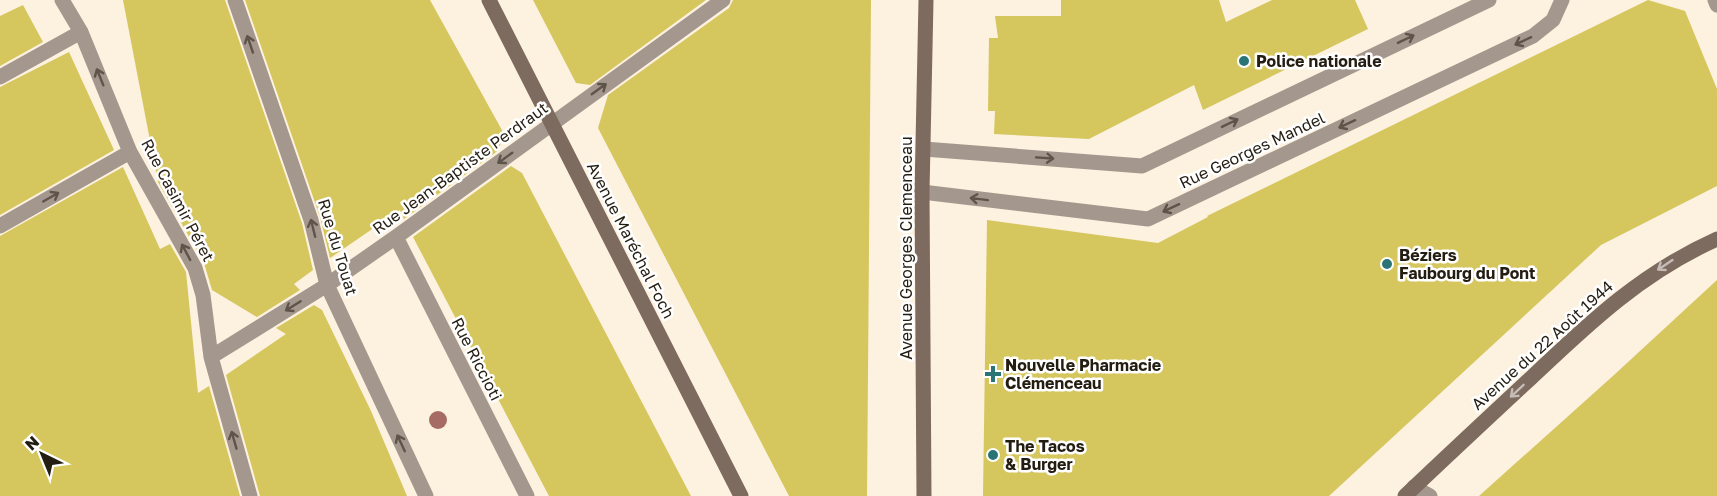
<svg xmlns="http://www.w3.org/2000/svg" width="1717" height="496" font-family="'Golos Text',sans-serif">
  <rect width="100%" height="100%" fill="#fdf1df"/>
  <!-- building -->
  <path fill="#d5c65e" d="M123 0H225L302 223 313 270 294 284 300 290 257 317 212 290 204 263 158 182Z
    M245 0H430L503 132 499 150 404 219 400 210 330 258 320 217Z
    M533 0H706L590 85 576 83Z
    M733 0H871L867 496H789L598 128 608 95 729 8Z
    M1061 0H1219L1226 22 1272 0H1355L1368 29 1203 110 1194 85 1089 139 994 134 995 111H988L989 38H998L995 16H1061Z
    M1648 0 1685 11 1717 89V186L1601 245 1329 496H983L987 220 1158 243 1208 217 1207 216Z
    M23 5 43 42 0 66V16Z
    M69 52 114 150 0 215V87Z
    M511 166 522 173 691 496H549L413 237Z
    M123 167 160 249 170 244 186 272 198 393 209 386 240 496H0V236Z
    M1717 280V496H1479L1614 375Z
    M314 305 322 310 371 411 407 496H260L226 375 286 334 276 328Z"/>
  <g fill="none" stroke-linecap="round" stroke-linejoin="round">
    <!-- lane -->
    <path stroke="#a4978e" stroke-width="15" d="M1715 0 1717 5
      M924 149 1142 166 1489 0
      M922 192 1148 219 1533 36 1553 20 1562 0"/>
    <!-- street -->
    <path stroke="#a4978e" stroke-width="15" d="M62 0 81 32 130 152 195 268 203 295 211 357 250 496
      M235 0 311 220 327 285 426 496
      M0 77 81 32
      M0 226 130 152
      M396 237 527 496
      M211 357 327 285 396 237 723 0
      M1414 487 1430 496"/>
    <!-- secondary -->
    <path stroke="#7e6b5f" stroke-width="15" d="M489 0 741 496
      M924 496 922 192 926 0
      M1405 496C1447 456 1489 417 1532 377 1590 322 1643 272 1717 239"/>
  </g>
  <!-- trees -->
  <circle fill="#a66c64" cx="438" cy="420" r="9"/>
  <!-- one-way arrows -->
  <defs><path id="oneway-shaft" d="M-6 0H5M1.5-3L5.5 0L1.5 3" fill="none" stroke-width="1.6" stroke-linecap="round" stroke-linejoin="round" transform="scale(1.5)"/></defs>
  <g stroke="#5e544a">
    <use href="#oneway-shaft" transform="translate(1406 39) rotate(-26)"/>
    <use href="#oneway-shaft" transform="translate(1523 41) rotate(155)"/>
    <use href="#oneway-shaft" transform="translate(250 44) rotate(-109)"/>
    <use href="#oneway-shaft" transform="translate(100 77) rotate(-112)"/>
    <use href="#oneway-shaft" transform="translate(599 89) rotate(-36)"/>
    <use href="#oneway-shaft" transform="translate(1230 123) rotate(-26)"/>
    <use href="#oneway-shaft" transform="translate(1347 124) rotate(155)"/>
    <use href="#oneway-shaft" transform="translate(505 158) rotate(144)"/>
    <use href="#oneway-shaft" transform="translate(1045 158) rotate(4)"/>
    <use href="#oneway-shaft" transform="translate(51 197) rotate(-30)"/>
    <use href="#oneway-shaft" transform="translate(979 199) rotate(-173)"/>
    <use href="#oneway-shaft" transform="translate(1171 208) rotate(155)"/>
    <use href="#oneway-shaft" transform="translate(313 228) rotate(-104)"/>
    <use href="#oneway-shaft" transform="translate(186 252) rotate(-118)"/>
    <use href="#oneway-shaft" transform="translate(293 306) rotate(148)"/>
    <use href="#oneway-shaft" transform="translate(234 440) rotate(-106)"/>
    <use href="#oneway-shaft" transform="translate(401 443) rotate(-115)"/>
  </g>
  <g stroke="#c5bcb7">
    <use href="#oneway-shaft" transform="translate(1665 265) rotate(146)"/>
    <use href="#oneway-shaft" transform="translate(1517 391) rotate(137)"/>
  </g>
  <!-- markers -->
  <g fill="#2a7476" stroke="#fff" stroke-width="2">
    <circle cx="1244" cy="61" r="6"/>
    <circle cx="1387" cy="264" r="6"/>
    <path d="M990 365h6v6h6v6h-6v6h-6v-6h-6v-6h6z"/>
    <circle cx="993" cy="455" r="6"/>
  </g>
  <g text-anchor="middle" stroke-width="5" stroke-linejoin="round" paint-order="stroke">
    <!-- poi labels -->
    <g font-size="16" font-weight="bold" fill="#241d12" stroke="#fff" text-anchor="start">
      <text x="1256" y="67">Police nationale</text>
      <text x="1399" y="261">Béziers<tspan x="1399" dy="18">Faubourg du Pont</tspan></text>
      <text x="1005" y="371">Nouvelle Pharmacie<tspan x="1005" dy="18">Clémenceau</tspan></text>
      <text x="1005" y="452">The Tacos<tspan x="1005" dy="18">&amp; Burger</tspan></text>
    </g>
    <!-- street labels -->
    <g font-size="16" fill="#241d12" stroke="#fff">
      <text transform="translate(1252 150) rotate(-25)" y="6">Rue Georges Mandel</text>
      <text transform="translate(460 168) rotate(-36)" y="6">Rue Jean-Baptiste Perdraut</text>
      <text transform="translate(178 200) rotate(62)" y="6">Rue Casimir Péret</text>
      <text transform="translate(631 240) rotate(63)" y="6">Avenue Maréchal Foch</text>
      <text transform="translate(338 247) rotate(73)" y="6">Rue du Touat</text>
      <text transform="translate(906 248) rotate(-90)" y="6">Avenue Georges Clemenceau</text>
      <text transform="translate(1542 345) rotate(-42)" y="6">Avenue du 22 Août 1944</text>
      <text transform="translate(477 359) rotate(63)" y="6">Rue Riccioti</text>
    </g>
  </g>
  <!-- north arrow -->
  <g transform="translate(42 454) rotate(317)" stroke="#ffffff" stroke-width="4.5" paint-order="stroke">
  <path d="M0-4.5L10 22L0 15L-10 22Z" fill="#241d12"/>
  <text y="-9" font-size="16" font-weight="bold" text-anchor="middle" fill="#241d12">N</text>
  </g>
</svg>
